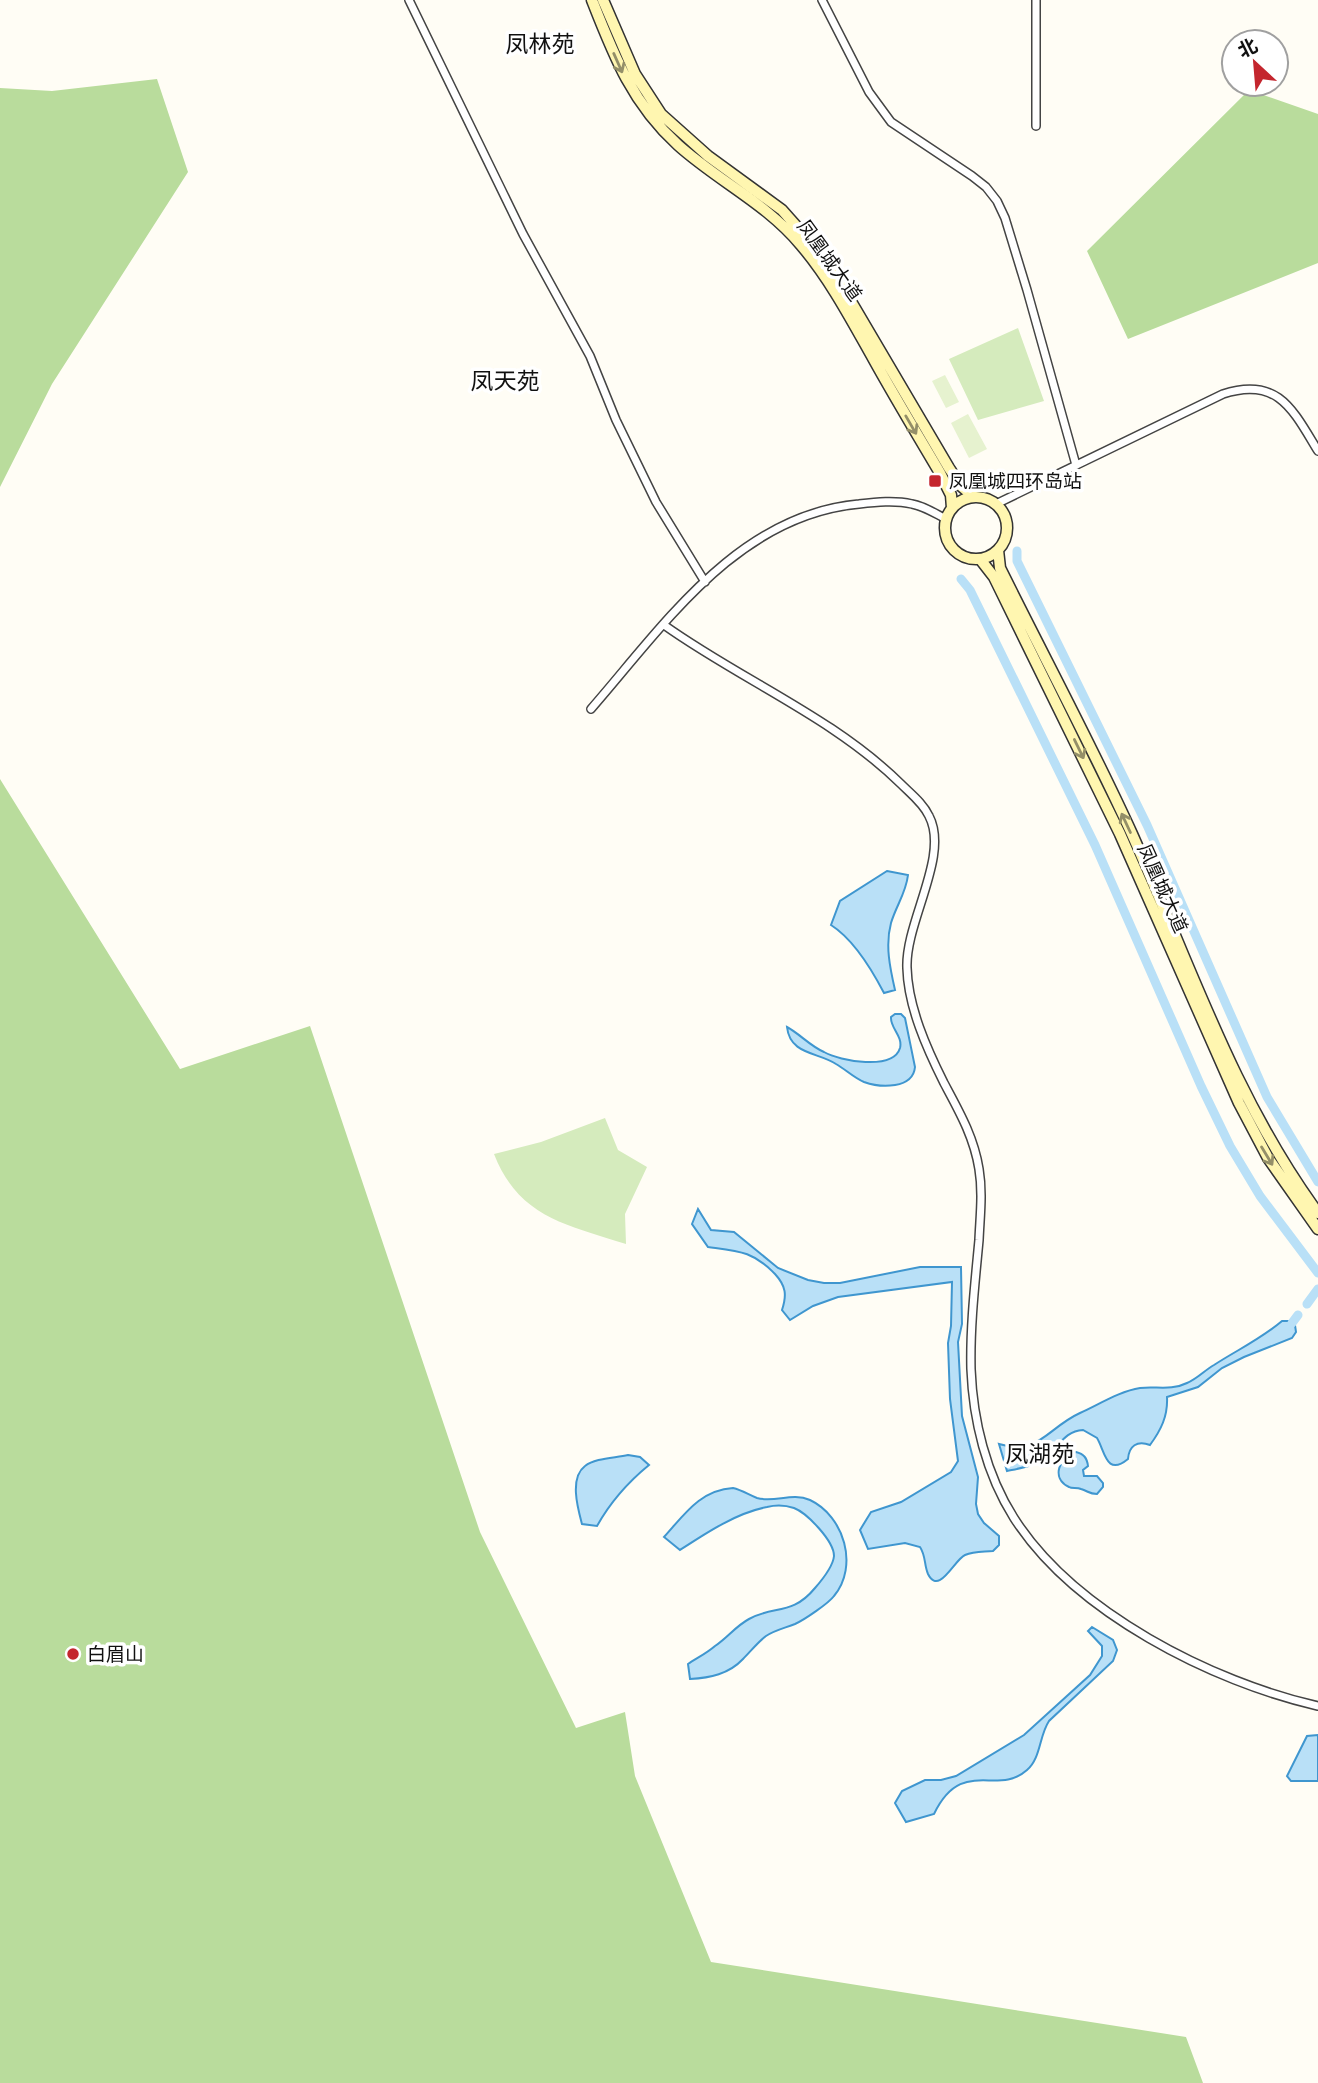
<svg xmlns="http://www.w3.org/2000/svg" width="1318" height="2083" font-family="'PT Serif','Noto Sans SC',serif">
  <rect width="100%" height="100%" fill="#fffdf5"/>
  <!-- green -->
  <path fill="#d5ebbd" d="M1018 328 1044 401 978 420 949 359Z
    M605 1118 618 1150 647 1167 625 1214 626 1244C568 1225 519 1218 494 1154L541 1142Z"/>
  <!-- forest -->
  <path fill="#b9dc9c" d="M157 79 188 172 52 384 0 487V88L52 91Z
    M1249 90 1318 114V263L1128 339 1087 251Z
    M0 779 180 1069 310 1026 480 1532 576 1728 625 1712 635 1776 711 1962 1186 2037 1203 2083H0Z"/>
  <!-- pitch -->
  <path fill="#e6f2cf" d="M945 375 959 402 946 408 932 381Z
    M968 414 987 449 969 458 951 423Z"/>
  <!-- water -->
  <path fill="#b9e0f7" stroke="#3f96cf" stroke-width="2" d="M887 871 908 875C906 893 896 906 891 923 885 945 890 968 895 990L884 993C872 970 853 939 831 925L840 901Z
    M895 1014H901L905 1018 915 1067C913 1089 881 1088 864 1082 854 1078 845 1069 836 1064 818 1052 790 1055 787 1027 800 1034 810 1046 824 1052 840 1061 893 1071 900 1048 903 1036 890 1028 891 1017Z
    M698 1209 711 1230 734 1232 778 1268 808 1280 824 1283H840L920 1267H961L962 1324 958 1342 962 1416 978 1477 976 1504 978 1514 984 1523 999 1536V1545L993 1551C983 1552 974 1551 965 1555 954 1560 939 1596 928 1574 924 1565 926 1556 920 1547L905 1543 868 1549 860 1530 871 1512 901 1502 951 1472 958 1461 950 1399 948 1343 951 1326 952 1282 838 1297 813 1306 790 1320 782 1310C787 1295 786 1286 775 1274 753 1251 738 1251 708 1247L692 1224Z
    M1282 1321H1289L1295 1325 1296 1332 1292 1338 1244 1357 1222 1368 1198 1387 1167 1397C1168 1416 1161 1430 1150 1445 1137 1440 1129 1446 1128 1459 1106 1477 1105 1451 1097 1438L1083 1430C1065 1431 1060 1445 1048 1455 1036 1466 1021 1468 1007 1471L999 1444C1039 1456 1047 1428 1080 1413 1098 1405 1120 1391 1140 1388 1156 1386 1171 1391 1187 1383 1197 1379 1205 1370 1214 1365 1237 1350 1261 1339 1282 1321Z
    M1076 1452C1084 1454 1087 1458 1088 1466L1083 1470 1084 1476H1097L1103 1483V1487L1097 1494C1089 1494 1088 1491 1081 1489 1077 1487 1072 1489 1069 1487 1050 1478 1060 1456 1076 1452Z
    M628 1455 640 1457 649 1465C627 1483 611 1501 597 1526L582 1524C578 1509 569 1478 585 1466 595 1458 615 1458 628 1455Z
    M733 1488C742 1490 749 1495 757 1498 775 1503 792 1492 810 1500 844 1516 859 1566 834 1596 829 1603 804 1620 795 1624 785 1628 775 1630 766 1636 757 1643 751 1651 743 1659 729 1674 710 1678 690 1679L688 1664C697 1658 707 1653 715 1646 727 1638 736 1626 749 1619 774 1605 792 1616 815 1588 822 1580 833 1567 834 1556 834 1541 807 1513 794 1508 785 1505 775 1505 767 1507 736 1513 706 1533 680 1550L664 1537C684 1515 700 1490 733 1488Z
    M1092 1627 1113 1640 1117 1650 1113 1661 1049 1721C1039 1736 1041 1758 1027 1770 997 1797 962 1756 934 1814L906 1822 895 1803 902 1791 925 1780H941L956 1776 1024 1735 1090 1675 1102 1656V1646L1088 1631Z
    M1318 1735V1781H1291L1287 1776 1307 1736Z"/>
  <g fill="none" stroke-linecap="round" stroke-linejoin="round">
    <!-- canal -->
    <path stroke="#b9e0f7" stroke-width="9" d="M1017 551V561L1147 825 1267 1097 1318 1182
      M961 579 970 590 1095 845 1201 1086 1230 1146 1260 1196 1318 1273
      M1307 1304 1318 1289
      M1292 1323 1298 1315"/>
    <defs>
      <path id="street" d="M409 0 523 234 590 356 616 420 656 502 705 582
        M822 0 869 92 891 122 972 176 986 187 997 201 1005 218 1027 290 1076 465
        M1036 0V126
        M996 504 1223 394C1278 376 1293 410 1318 451
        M664 625C741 680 833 717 901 784 911 794 923 803 929 816 950 856 905 922 907 968 908 1007 927 1049 944 1083 959 1111 974 1137 979 1169 983 1193 980 1216 979 1240 975 1283 970 1326 971 1369 973 1420 986 1474 1014 1518 1074 1612 1212 1682 1318 1706
        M591 709C665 624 738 515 859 504 876 502 895 500 912 504 924 506 936 514 946 519"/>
      <path id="secondary" d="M592 0C614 56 632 103 678 145 718 181 766 203 801 245 830 279 851 319 873 358 894 396 917 434 940 473L951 495 952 508
        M603 0 635 74 661 114 708 156 782 210 822 255 846 293 949 468 961 486 974 497
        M945 528a31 31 0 1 1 62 0a31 31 0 1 1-62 0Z
        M998 550 1000 568C1044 657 1091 744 1132 834 1189 962 1234 1099 1318 1213
        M980 559 994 577 1120 834 1239 1103 1268 1158 1318 1229"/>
    </defs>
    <!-- street casing -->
    <use href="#street" stroke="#444" stroke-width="10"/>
    <!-- secondary casing -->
    <use href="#secondary" stroke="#333" stroke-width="13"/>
    <!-- street -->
    <use href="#street" stroke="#fff" stroke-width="7"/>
    <!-- secondary -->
    <use href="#secondary" stroke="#fff6b0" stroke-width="10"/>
  </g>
  <!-- one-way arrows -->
  <defs><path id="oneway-shaft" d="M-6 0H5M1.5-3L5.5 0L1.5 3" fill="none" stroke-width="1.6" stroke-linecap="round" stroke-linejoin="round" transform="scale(1.75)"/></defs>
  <g stroke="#948f68">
    <use href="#oneway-shaft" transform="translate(618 63) rotate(66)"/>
    <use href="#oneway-shaft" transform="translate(911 425) rotate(60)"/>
    <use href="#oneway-shaft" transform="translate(1079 749) rotate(64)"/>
    <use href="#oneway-shaft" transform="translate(1126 823) rotate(-115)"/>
    <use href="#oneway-shaft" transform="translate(1267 1156) rotate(59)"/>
  </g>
  <!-- markers -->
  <g fill="#c4262e" stroke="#fff" stroke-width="2.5">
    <rect x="928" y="474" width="14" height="14" rx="3.5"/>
    <circle cx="73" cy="1654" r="7"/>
  </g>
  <g text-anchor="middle" stroke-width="7" stroke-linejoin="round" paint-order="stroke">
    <!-- street labels -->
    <g font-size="19" fill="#111" stroke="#fff">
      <text transform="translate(830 260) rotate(54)" y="7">凤凰城大道</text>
      <text transform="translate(1163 888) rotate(66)" y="7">凤凰城大道</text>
    </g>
    <!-- poi labels -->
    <g font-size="19" fill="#111" stroke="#fff" text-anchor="start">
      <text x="949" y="488">凤凰城四环岛站</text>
      <text x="87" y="1661">白眉山</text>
    </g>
    <!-- quarter labels -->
    <g font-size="23" fill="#111" stroke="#fff">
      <text x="540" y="52">凤林苑</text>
      <text x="505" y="389">凤天苑</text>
      <text x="1040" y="1462">凤湖苑</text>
    </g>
  </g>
  <!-- north arrow -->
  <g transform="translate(1255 63) rotate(334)"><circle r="33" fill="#ffffff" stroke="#a0a0a0" stroke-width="2"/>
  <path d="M0-5L12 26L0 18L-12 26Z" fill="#c4262e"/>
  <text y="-10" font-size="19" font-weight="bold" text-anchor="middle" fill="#111111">北</text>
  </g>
</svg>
